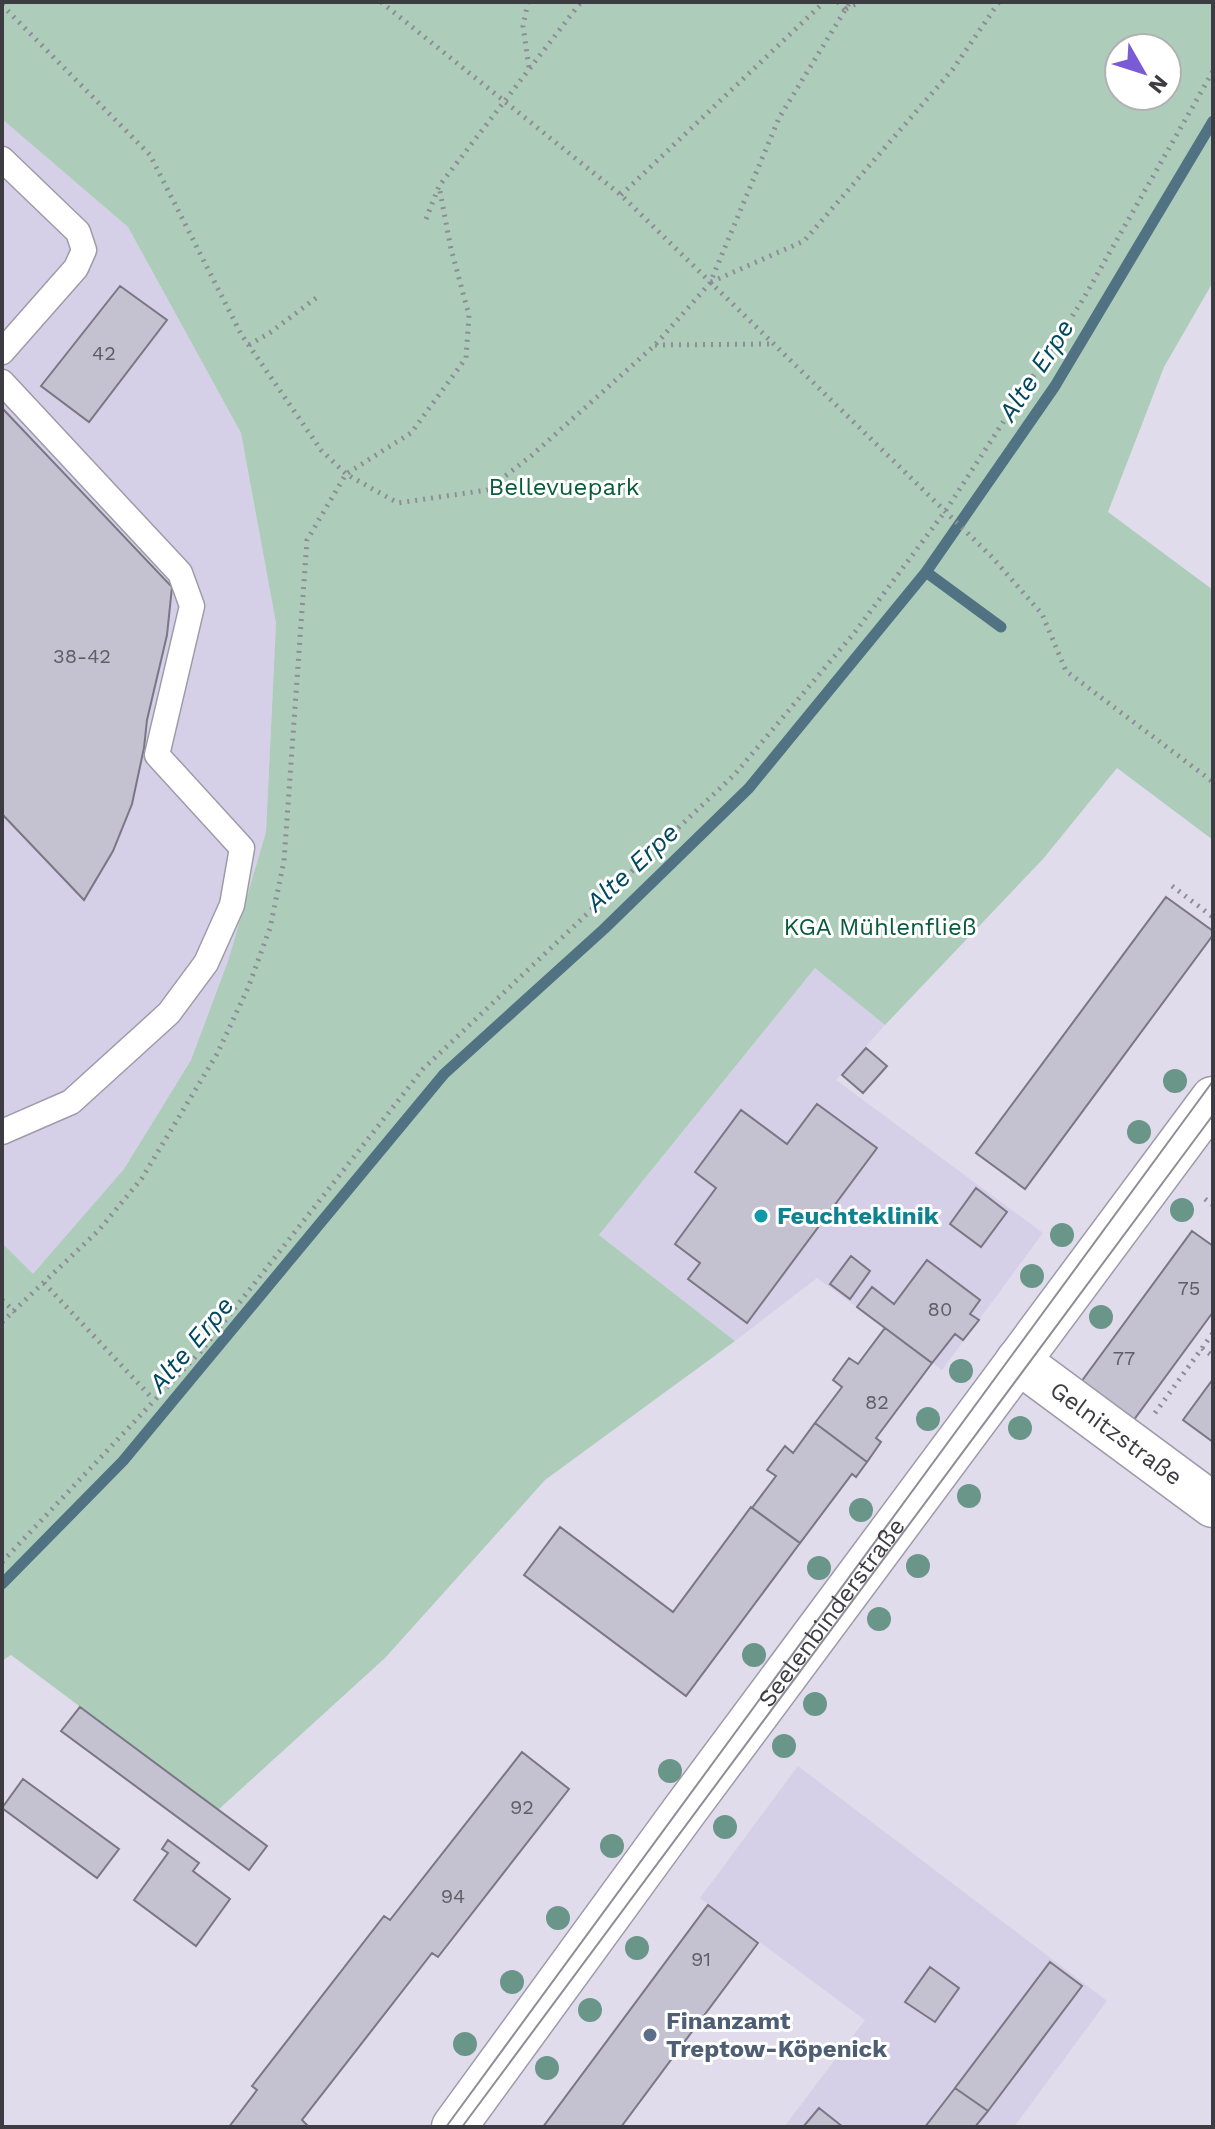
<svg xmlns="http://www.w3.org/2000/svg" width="1215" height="2129" font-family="'Work Sans',sans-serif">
  <rect width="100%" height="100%" fill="#e0dceb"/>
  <!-- built -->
  <path fill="#d5d0e7" d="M2 119 128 227 241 433 276 623 266 832 228 961 191 1060 124 1169 33 1275 2 1243Z
    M816 967 885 1025 836 1080 1043 1233 942 1370 817 1278 735 1341 599 1235Z
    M798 1766 1107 2001 1014 2127H784L865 2020 700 1898Z"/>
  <!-- green -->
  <path fill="#adcdba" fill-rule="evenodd" d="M2 2H1213V282L1164 367 1108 512 1213 590V840L1117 768 1043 859 885 1025 815 968 599 1235 735 1341 545 1480 385 1658 218 1810 11 1655 2 1661V1243L33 1274 124 1169 191 1060 228 961 266 832 276 623 241 433 128 227 2 119ZM1119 48H1167V96H1119Z"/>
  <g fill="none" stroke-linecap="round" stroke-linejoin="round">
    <!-- stream -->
    <path stroke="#507282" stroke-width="11" d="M926 572 1001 627
      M2 1584 123 1461 444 1074 604 929 749 788 926 572 1055 386 1213 121"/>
  </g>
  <!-- building -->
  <path fill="#c4c1d0" stroke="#7a7784" stroke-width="2" d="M120 286 167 320 89 422 41 386Z
    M2 408 172 587 167 635 147 720 144 748 132 804 113 851 84 900 2 814Z
    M1166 897 1213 931V935L1025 1189 976 1153Z
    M866 1048 887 1066 863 1093 842 1075Z
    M817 1104 877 1148 747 1323 688 1279 700 1263 675 1244 716 1188 695 1172 741 1110 787 1144Z
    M976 1188 1007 1212 981 1247 950 1224Z
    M1192 1231 1213 1246V1312L1133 1421 1081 1382Z
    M851 1256 870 1271 850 1299 830 1284Z
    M927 1260 980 1300 970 1314 979 1320 963 1340 955 1334 932 1363 857 1307 872 1287 894 1304Z
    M885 1328 932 1363 876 1438 881 1442 867 1462 815 1423 842 1387 833 1380 849 1358 858 1364Z
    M1213 1379V1442L1183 1420Z
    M815 1423 867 1462 856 1477 852 1474 800 1543 752 1508 776 1476 767 1470 785 1446 793 1453Z
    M751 1507 800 1543 686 1696 524 1575 560 1527 673 1612Z
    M80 1707 267 1846 249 1870 61 1731Z
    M522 1752 569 1789 438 1957 432 1953 302 2120 307 2125 306 2127H229L257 2090 252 2086 384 1916 390 1920Z
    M23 1779 119 1849 97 1878 2 1808Z
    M168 1840 199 1863 193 1871 230 1899 196 1946 134 1900 168 1853 162 1849Z
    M708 1905 758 1943 621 2127H543Z
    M1050 1962 1082 1986 988 2111 955 2088Z
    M930 1967 959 1988 935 2022 905 2002Z
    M955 2088 988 2111 975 2127H925Z
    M819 2108 843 2127H803Z"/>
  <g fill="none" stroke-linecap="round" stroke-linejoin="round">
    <defs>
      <path id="service" d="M2 159 78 232 84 250 76 268 2 352
        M2 382 180 573 192 606 157 755 242 848 232 905 206 963 169 1013 71 1102 2 1132"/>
      <g id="minor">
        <path id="s1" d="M1018 1361 1213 1505"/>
      </g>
      <g id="tertiary">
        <path id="s2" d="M454 2127 682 1814 1213 1099"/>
      </g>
    </defs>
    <!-- service casing -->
    <use href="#service" stroke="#9e9ba9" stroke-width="27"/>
    <!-- minor casing -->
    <use href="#minor" stroke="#9e9ba9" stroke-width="47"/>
    <!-- tertiary casing -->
    <use href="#tertiary" stroke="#9e9ba9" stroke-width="47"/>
    <!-- path -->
    <path stroke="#8e8c96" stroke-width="5" stroke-dasharray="2 6" stroke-linecap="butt" d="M381 2 621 195 992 557 1042 614 1066 671 1213 782
      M528 2 523 26 529 68
      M838 2 845 10
      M2 5 150 155 241 334 321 450 346 474 398 503 487 490 531 456 655 345 710 283 779 118 850 2
      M846 9 859 2
      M621 195 824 2
      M426 219 439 186 581 2
      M711 282 804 241 953 69 999 2
      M249 345 271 332 316 298
      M655 345 772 344
      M1172 886 1213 917
      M1205 1199 1213 1205
      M44 1283 153 1399
      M2 1300 15 1312
      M2 1322 99 1230 142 1178 217 1054 248 988 270 928 284 861 307 540 346 474 411 433 466 358 469 315 451 249 439 186
      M1202 1348 1213 1356
      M1155 1413 1213 1333
      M2 1562 202 1350 423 1069 735 774 855 632 946 510 1082 301 1213 71"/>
    <!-- service -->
    <use href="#service" stroke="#fff" stroke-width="24"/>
    <!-- minor -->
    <use href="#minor" stroke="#fff" stroke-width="44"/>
    <!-- tertiary -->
    <use href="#tertiary" stroke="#fff" stroke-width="44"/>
    <!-- tram -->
    <path stroke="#908d98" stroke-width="2" d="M446 2127 1213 1081
      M462 2127 1213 1115"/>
  </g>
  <!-- trees -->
  <g fill="#6a968a">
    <circle cx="1175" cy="1081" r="12"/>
    <circle cx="1139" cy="1132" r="12"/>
    <circle cx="1182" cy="1210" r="12"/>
    <circle cx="1062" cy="1235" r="12"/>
    <circle cx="1032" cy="1276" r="12"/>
    <circle cx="1101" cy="1317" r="12"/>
    <circle cx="961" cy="1371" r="12"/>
    <circle cx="928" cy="1419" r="12"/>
    <circle cx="1020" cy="1428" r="12"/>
    <circle cx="969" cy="1496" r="12"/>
    <circle cx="861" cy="1510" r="12"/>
    <circle cx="918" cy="1566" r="12"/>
    <circle cx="819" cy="1568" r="12"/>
    <circle cx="879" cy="1619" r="12"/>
    <circle cx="754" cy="1655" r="12"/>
    <circle cx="815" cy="1704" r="12"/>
    <circle cx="784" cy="1746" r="12"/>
    <circle cx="670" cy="1771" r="12"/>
    <circle cx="725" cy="1827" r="12"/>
    <circle cx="612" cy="1846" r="12"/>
    <circle cx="558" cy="1918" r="12"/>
    <circle cx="637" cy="1948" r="12"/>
    <circle cx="512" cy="1982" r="12"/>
    <circle cx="590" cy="2010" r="12"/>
    <circle cx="465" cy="2044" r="12"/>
    <circle cx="547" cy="2068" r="12"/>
  </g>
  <!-- markers -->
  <circle fill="#0f9aa8" stroke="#fff" stroke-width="3" cx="761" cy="1216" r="8"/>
  <circle fill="#5c6f8a" stroke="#fff" stroke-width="3" cx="650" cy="2035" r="8"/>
  <g text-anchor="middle" stroke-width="6" stroke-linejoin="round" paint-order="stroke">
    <!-- number labels -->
    <g font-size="20" fill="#5f5d66">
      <text x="104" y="360">42</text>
      <text x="82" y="663">38-42</text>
      <text x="1189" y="1295">75</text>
      <text x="940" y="1316">80</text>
      <text x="1124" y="1365">77</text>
      <text x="877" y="1409">82</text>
      <text x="522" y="1814">92</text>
      <text x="453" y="1903">94</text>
      <text x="701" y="1966">91</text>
    </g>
    <!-- park labels -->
    <g font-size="24" fill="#095c3b" stroke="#fff">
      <text x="564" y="495">Bellevuepark</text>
      <text x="880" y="935">KGA Mühlenfließ</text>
    </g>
    <!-- culture labels -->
    <g font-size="24" font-weight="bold" fill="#0d838f" stroke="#fff" text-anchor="start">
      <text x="777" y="1224">Feuchteklinik</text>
    </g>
    <!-- street labels -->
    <g font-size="24" fill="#3d3c42" stroke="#fff">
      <text dy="8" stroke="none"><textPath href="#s1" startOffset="122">Gelnitzstraße</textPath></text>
      <text dy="8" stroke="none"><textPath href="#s2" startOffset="638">Seelenbinderstraße</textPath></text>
    </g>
    <!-- service labels -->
    <g font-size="24" font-weight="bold" fill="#4e5e75" stroke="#fff" text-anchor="start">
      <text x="666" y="2029">Finanzamt<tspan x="666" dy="28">Treptow-Köpenick</tspan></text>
    </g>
    <!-- water labels -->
    <g font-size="26" font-style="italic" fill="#004860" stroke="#fff">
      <text transform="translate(1036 370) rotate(-57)" y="9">Alte Erpe</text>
      <text transform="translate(632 867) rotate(-43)" y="9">Alte Erpe</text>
      <text transform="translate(191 1344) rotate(-50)" y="9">Alte Erpe</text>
    </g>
  </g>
  <!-- border -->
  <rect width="1215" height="2129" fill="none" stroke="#3d3c42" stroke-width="8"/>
  <!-- north arrow -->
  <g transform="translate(1143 72) rotate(129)"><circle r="38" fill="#ffffff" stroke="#b1b1b3" stroke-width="2"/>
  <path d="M0-6L14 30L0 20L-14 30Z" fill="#7b5ad5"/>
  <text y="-12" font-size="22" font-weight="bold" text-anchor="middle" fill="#3d3c42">N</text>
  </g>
</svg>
